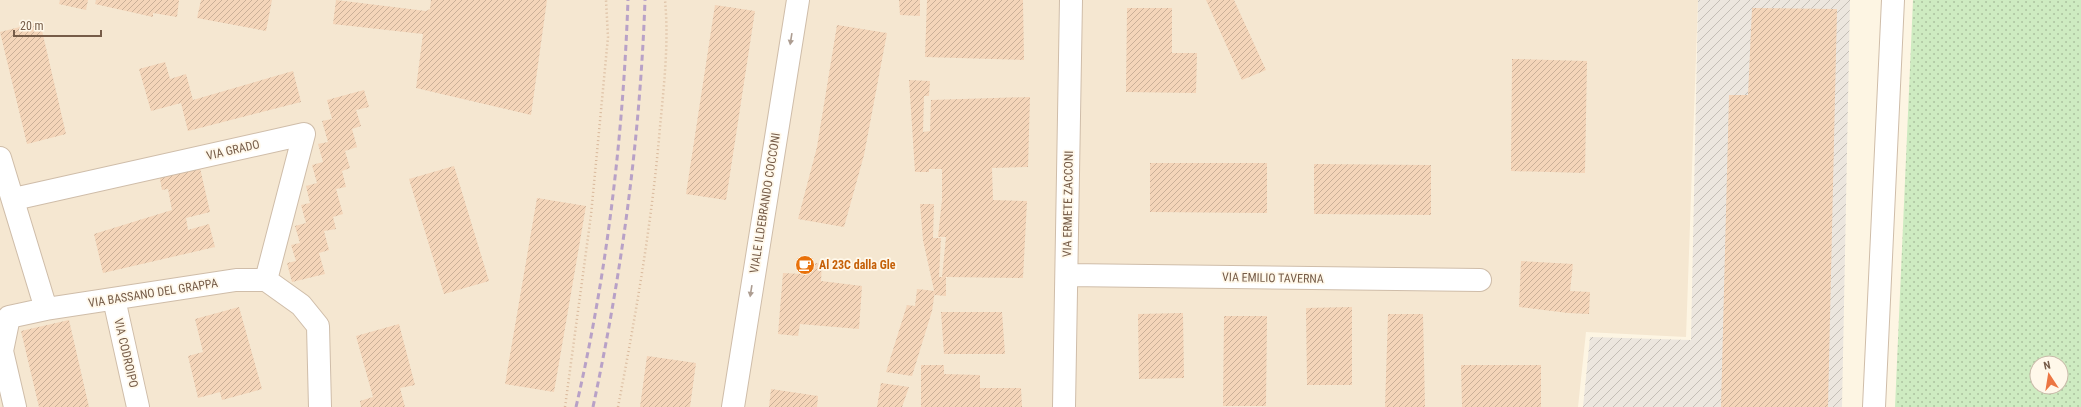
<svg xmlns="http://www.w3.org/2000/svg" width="2081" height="407" font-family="'Roboto Condensed',sans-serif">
  <defs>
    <pattern id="industrial-furrows" width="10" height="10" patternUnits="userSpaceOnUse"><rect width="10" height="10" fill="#ece6de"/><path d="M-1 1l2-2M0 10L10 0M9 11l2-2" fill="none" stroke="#c4beb6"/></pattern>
    <pattern id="grass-dots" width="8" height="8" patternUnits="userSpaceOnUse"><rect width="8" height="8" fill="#ceebc1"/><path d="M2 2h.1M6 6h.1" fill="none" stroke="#acc29f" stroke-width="1.8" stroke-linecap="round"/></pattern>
    <pattern id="building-hatch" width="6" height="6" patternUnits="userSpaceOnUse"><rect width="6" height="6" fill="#f4d5b9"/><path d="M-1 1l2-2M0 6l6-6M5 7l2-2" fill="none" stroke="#cab098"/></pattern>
  </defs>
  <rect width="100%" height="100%" fill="#fdf5e3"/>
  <!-- residential -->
  <path fill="#f5e7d1" d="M0 0H1698L1686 337 1586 332 1578 407H0Z"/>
  <!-- industrial -->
  <path fill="url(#industrial-furrows)" d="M1698 0H1850L1842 407H1583L1590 337 1691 340Z"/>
  <!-- grass -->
  <path fill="url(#grass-dots)" fill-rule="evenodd" d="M1913 0H2081V407H1895ZM2037 363H2061V387H2037Z"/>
  <!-- building -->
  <path fill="url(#building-hatch)" d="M60 0H88L86 10 59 4Z
    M96 0H179L177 17 153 13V17L95 4Z
    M201 0H272L266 31 197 18Z
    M336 0 426 11 430 9 431 0H547L531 115 416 88 423 34 333 24Z
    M899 0H920V16L900 15Z
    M927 0H1023L1024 60 925 57Z
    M1206 0H1234L1266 70 1242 80Z
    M715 5 755 11 726 200 686 194Z
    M1127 8H1172V53H1197L1196 93 1126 92Z
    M1752 8 1837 9 1828 407H1721L1729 95H1748Z
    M40 22 66 134 27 144 0 32Z
    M837 25 887 33 864 155 844 227 798 219 817 147Z
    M1512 59 1587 61 1585 173 1511 171Z
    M165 62 170 79 186 74 193 100 293 71 301 102 188 131 181 103 151 111 139 69Z
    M909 80 930 81 929 96H924L923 132 930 131 931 100 1030 97 1028 167 992 168 993 200 1027 201 1023 278 946 277V296L935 295 923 240 920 204H934L933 238H941L939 277H942L946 237H938L942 200V169H929V172H915Z
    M364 90 369 107 356 110 361 126 352 129 357 147 345 151 350 168 342 171 346 187 336 189 343 214 333 217 336 229 324 231 329 250 319 253 325 274 292 282 287 263 296 261 291 245 300 243 295 226 306 223 301 205 310 203 306 186 317 183 312 165 323 162 318 144 328 142 322 121 332 119 327 100Z
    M198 159 210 212 186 218 188 230 209 224 215 247 103 273 94 234 172 210 168 189 162 190 158 167Z
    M1150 163H1267V213L1150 212Z
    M1314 164 1431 165V215L1314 214Z
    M454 166 489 281 444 294 409 179Z
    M537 198 586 206 554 392 505 384Z
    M803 261 822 264 821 281 862 286 859 329 800 324 798 336 778 334 783 273 802 274Z
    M1521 261 1573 264 1570 291 1590 292 1589 314 1568 313 1519 307Z
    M917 289 935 291 932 311 912 376 886 372 907 305 915 306Z
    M239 307 262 389 222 400 220 392 198 398 188 356 203 352 195 319Z
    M1352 307V385H1307L1306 308Z
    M941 312H1002L1005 354H944Z
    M1183 313 1184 378 1139 379 1138 314Z
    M1388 314H1423L1425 407H1385Z
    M1224 316H1267L1266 406H1223Z
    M69 320 89 407H39L21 331Z
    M399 324 415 385 400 388 405 407H361L360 401 373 397 356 336Z
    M647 356 696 363 690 407H640Z
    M921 365H944V374L980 375V388H1021L1022 407H921Z
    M1461 365H1541V407H1462Z
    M881 383 909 387 902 407H877Z
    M771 389 818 396 817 407H769Z"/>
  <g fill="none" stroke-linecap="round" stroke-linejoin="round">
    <defs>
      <path id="minor" d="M0 158 46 309 236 280H266L301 305 318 326 320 407
        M14 199 304 134 266 280
        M1067 275 1480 280
        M114 299 138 407
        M15 407 2 351 9 317 46 309
        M733 407 798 0
        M1064 407 1071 0
        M1874 407 1893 0"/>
    </defs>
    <!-- minor casing -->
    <use href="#minor" stroke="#cfbda9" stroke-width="24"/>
    <!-- path -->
    <path stroke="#d9b99c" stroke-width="2.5" stroke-dasharray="1 3" stroke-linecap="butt" d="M565 407 591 215 608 37 606 0
      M618 407C636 314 652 222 660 127 664 85 669 42 665 0"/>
    <!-- minor -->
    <use href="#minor" stroke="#fff" stroke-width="22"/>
    <!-- rail -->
    <path stroke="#b8a1c7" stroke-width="3" stroke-dasharray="6 4" stroke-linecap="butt" d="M576 407C607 274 623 137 628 0
      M593 407C622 272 640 138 645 0"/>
  </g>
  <!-- one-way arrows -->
  <defs><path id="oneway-solid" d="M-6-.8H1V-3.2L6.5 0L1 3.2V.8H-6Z"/></defs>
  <g fill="#ad9d91">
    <use href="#oneway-solid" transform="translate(791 39) rotate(99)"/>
    <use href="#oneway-solid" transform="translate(751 291) rotate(99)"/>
  </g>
  <!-- icons -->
  <defs>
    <symbol id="cafe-disc" viewBox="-11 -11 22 22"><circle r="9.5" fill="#e8710a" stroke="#fff8ea"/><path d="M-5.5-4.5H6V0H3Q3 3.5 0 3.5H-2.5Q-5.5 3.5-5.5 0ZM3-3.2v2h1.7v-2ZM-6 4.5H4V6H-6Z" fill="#fff"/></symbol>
  </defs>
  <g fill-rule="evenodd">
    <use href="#cafe-disc" x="794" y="254" width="22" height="22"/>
  </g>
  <g text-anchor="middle" stroke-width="3.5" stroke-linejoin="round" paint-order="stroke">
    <!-- street labels -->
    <g font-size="12" fill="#765c48" stroke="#fff8ea">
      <text transform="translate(233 150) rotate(-13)" y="4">VIA GRADO</text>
      <text transform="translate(765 203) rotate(-81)" y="4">VIALE ILDEBRANDO COCCONI</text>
      <text transform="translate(1068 204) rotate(-89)" y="4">VIA ERMETE ZACCONI</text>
      <text transform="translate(1273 278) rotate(1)" y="4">VIA EMILIO TAVERNA</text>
      <text transform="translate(153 293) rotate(-9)" y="4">VIA BASSANO DEL GRAPPA</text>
      <text transform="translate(126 353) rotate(77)" y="4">VIA CODROIPO</text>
    </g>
    <!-- food labels -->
    <g font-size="12" font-weight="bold" fill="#c56008" stroke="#fff8ea" text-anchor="start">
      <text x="819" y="269">Al 23C dalla Gle</text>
    </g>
  </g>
  <!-- north arrow -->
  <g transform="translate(2049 375) rotate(348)"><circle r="19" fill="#fff8ea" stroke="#c8baa9"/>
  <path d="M0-3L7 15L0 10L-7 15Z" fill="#ec7643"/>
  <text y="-6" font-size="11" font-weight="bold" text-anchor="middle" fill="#765c48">N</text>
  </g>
  <!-- scale -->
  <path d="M14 30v6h87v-6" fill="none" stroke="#765c48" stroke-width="2"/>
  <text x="20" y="30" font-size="12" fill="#765c48" stroke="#fff8ea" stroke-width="3" paint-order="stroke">20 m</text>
</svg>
